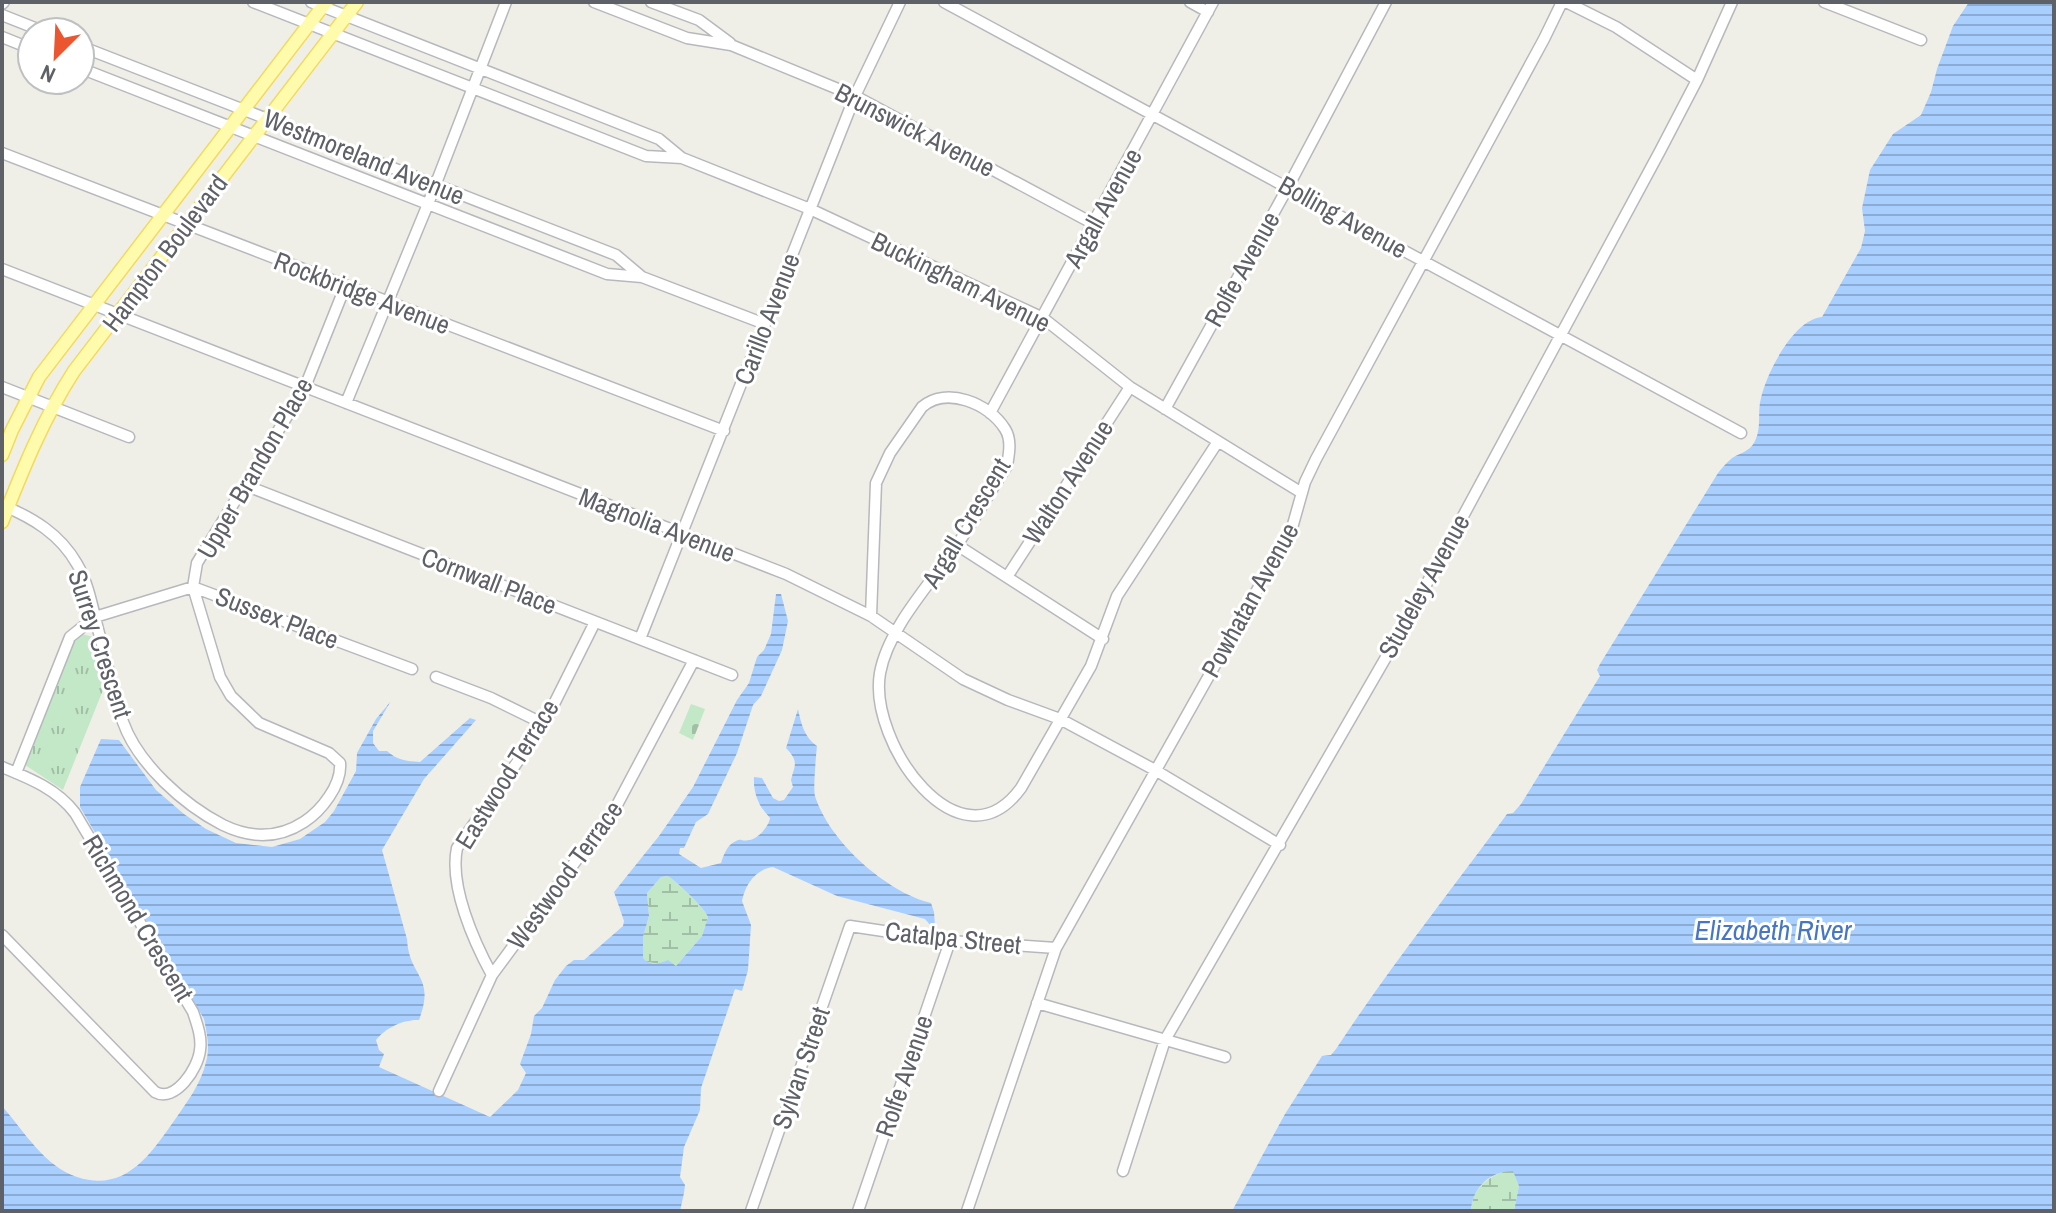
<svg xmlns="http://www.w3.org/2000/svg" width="2056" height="1213" font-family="'Archivo Narrow',sans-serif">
  <defs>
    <pattern id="wetland-marsh" width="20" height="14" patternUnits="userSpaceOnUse" patternTransform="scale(2)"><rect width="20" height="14" fill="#c3e8c7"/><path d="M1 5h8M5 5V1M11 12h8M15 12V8" fill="none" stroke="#a2bfa5"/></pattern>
    <pattern id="cemetery-stones" width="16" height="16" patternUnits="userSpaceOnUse" patternTransform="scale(2)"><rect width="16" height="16" fill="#c3e8c7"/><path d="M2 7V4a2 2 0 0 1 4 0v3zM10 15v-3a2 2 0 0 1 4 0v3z" fill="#a2bfa5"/></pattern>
    <pattern id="park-tufts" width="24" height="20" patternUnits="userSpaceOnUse" patternTransform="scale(2)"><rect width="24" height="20" fill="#c3e8c7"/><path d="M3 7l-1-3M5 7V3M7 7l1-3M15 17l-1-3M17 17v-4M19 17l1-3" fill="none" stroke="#a2bfa5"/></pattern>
    <pattern id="water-rules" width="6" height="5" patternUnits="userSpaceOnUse" patternTransform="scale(2)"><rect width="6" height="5" fill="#a8cfff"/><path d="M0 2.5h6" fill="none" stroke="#8cabd2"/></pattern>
  </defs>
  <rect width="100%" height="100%" fill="#f0efe7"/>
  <!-- wetland -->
  <path fill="url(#wetland-marsh)" d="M668 876C678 883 705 908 708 917L702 936 676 966 647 962 643 958V937L649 916 647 893 661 877Z
    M1504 1171H1514L1519 1186 1514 1211H1471C1472 1190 1485 1179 1504 1171Z"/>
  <!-- cemetery -->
  <path fill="url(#cemetery-stones)" d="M691 704 705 709 693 740 679 733Z"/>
  <!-- park -->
  <path fill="url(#park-tufts)" d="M82 634 93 637 105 685 63 790 25 765 67 650Z"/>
  <!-- water -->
  <path fill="url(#water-rules)" fill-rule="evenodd" d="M1969 2H2054V1211H1514L1519 1186 1513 1171C1490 1171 1472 1188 1471 1211H1232L1285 1114 1322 1056 1331 1055 1336 1049C1389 968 1450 892 1507 814L1513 813 1521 804 1600 676 1597 670 1600 664 1718 473C1722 468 1726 463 1731 459 1740 452 1749 453 1755 441 1762 427 1757 412 1761 398 1767 372 1794 319 1822 317L1861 248 1865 231 1862 208 1870 170 1893 134 1921 115 1931 92 1937 69 1953 26Z
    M776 594H781L788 621 782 650 761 696 753 705 737 753 708 814 696 822 684 848H680L679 854 701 868 721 863C724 854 727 845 736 841 743 838 740 842 749 840 758 839 769 826 770 818 759 807 753 793 754 777L762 778 773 798 779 801 784 800 793 787 791 780C795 764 799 762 786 748L798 709C801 723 804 737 817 746 816 756 813 789 815 796 829 841 886 892 931 903L934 912 935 926H931L925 919 837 896 773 867C755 869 745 885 742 901L751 925 748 970 742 991 735 989 701 1088 700 1110 684 1147 680 1177 685 1185 684 1193 680 1211H2V1106C23 1130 45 1167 77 1177 125 1193 150 1155 174 1121 187 1102 201 1084 206 1062 210 1048 207 1033 204 1019L80 807V787L101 739 119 740 156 790 184 814 206 829 236 843 272 847 300 839 325 822 334 811 356 771 357 753 376 719 391 701 373 731V743L379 751H387C397 760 406 761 420 762L470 718 476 720 424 779 382 850 407 939C409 978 436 975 419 1020 404 1019 385 1028 376 1040L379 1050 384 1054 379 1067 490 1117 518 1090 526 1073 520 1064 531 1034 534 1016 542 1008 555 980 566 966 574 960H584L623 926 624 921 614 892 659 836 693 787 737 700 749 683 757 657 764 650 771 634ZM668 876C678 883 705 908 708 917L702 936 676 966 668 960C659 964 650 966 643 958V937L649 916 647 893 661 877Z"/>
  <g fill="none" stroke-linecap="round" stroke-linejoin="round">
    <defs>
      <path id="minor" d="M253 2 646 156 682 158 810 209 1043 318 1130 387 1302 493
        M311 2 659 139 682 158
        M594 2 687 38 731 45 855 96 1094 224
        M651 2 699 20 730 43
        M944 2 1741 433
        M1190 2 1208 12
        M1566 2 1616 27 1697 80
        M1824 2 1921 40
        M2 4 4 2
        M2 15 45 32
        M2 37 32 49
        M80 46 616 255 642 277
        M80 68 607 274 642 277 765 324
        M2 153 724 431
        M2 269 786 574 871 616 963 679 1008 700 1060 719 1155 770 1280 845
        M2 387 129 437
        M346 403 428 204 506 2
        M1165 409 1288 187 1386 2
        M990 413 1213 2
        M247 486 732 675
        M2 505C33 518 60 534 77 564 89 584 93 611 99 633 107 662 113 693 123 722 138 764 184 805 223 825 250 838 278 839 304 822 321 811 342 785 340 763L329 753 259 723 231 696 220 677 193 587 197 563 305 387 345 287
        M957 545 1103 639
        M1007 577 1130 387
        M871 616 876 483 890 453 922 407C946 386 989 403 1005 429 1012 440 1009 454 1007 466 989 493 973 522 955 548 929 585 888 629 880 673 868 743 960 872 1021 788L1091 666 1117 596 1217 443
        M640 639 855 96 900 2
        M436 677 491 698 544 724
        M2 767C29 778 57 789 75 813L193 1012C197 1024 202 1037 200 1050 198 1069 175 1103 155 1092L2 935
        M16 773 70 637 95 617 193 587 412 669
        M492 975C474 942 449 886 457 848L544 724 595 622
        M1037 1003 1225 1057
        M439 1091 492 975 617 805 694 660
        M1123 1171 1165 1040 1400 633 1660 151 1697 80 1732 2
        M751 1211 850 926 950 941 1056 948
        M858 1211 950 941
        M967 1211 1056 948 1292 528 1305 482 1316 459 1544 39 1562 2"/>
      <path id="major" d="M2 455 12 430 39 377 326 2
        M2 522C23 469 43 419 74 371L357 2"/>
    </defs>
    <!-- minor casing -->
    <use href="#minor" stroke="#b7b8bd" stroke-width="13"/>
    <!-- major casing -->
    <use href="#major" stroke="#f3da5d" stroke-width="15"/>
    <!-- minor -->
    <use href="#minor" stroke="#fff" stroke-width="10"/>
    <!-- major -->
    <use href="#major" stroke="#fffbad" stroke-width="12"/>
  </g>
  <g text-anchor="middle" stroke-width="6" stroke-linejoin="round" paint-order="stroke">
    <!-- street labels -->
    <g font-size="26" fill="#5e6167" stroke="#fff">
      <text transform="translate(915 130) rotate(27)" y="9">Brunswick Avenue</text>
      <text transform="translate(364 157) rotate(22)" y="9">Westmoreland Avenue</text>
      <text transform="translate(1103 208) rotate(-61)" y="9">Argall Avenue</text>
      <text transform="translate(1343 217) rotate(29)" y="9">Bolling Avenue</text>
      <text transform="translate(165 253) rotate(-53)" y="9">Hampton Boulevard</text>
      <text transform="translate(1242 269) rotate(-61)" y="9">Rolfe Avenue</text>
      <text transform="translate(961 282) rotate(26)" y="9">Buckingham Avenue</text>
      <text transform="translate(362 293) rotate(21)" y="9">Rockbridge Avenue</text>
      <text transform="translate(767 319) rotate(-69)" y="9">Carillo Avenue</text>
      <text transform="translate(255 468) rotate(-60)" y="9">Upper Brandon Place</text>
      <text transform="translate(1068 482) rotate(-57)" y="9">Walton Avenue</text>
      <text transform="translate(966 523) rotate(-59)" y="9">Argall Crescent</text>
      <text transform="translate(657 525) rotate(21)" y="9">Magnolia Avenue</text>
      <text transform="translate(489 581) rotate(21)" y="9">Cornwall Place</text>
      <text transform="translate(1424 586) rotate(-61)" y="9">Studeley Avenue</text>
      <text transform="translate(1250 600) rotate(-61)" y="9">Powhatan Avenue</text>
      <text transform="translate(277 618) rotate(21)" y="9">Sussex Place</text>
      <text transform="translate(100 644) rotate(72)" y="9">Surrey Crescent</text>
      <text transform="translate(507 774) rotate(-58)" y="9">Eastwood Terrace</text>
      <text transform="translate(565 875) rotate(-54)" y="9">Westwood Terrace</text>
      <text transform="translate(138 918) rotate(59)" y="9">Richmond Crescent</text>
      <text transform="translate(953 938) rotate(6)" y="9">Catalpa Street</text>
      <text transform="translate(801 1068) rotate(-71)" y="9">Sylvan Street</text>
      <text transform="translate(904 1076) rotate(-71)" y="9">Rolfe Avenue</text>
    </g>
    <!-- water labels -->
    <g font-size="28" font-style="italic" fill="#4776c5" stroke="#fff">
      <text x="1773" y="940">Elizabeth River</text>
    </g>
  </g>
  <!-- border -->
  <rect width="2056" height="1213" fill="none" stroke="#5e6167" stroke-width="8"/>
  <!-- north arrow -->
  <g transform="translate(56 56) rotate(204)"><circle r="38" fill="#ffffff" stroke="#bfc0c2" stroke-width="2"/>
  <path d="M0-6L14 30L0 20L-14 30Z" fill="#eb5631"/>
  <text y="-12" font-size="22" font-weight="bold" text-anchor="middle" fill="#5e6167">N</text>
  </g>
</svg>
